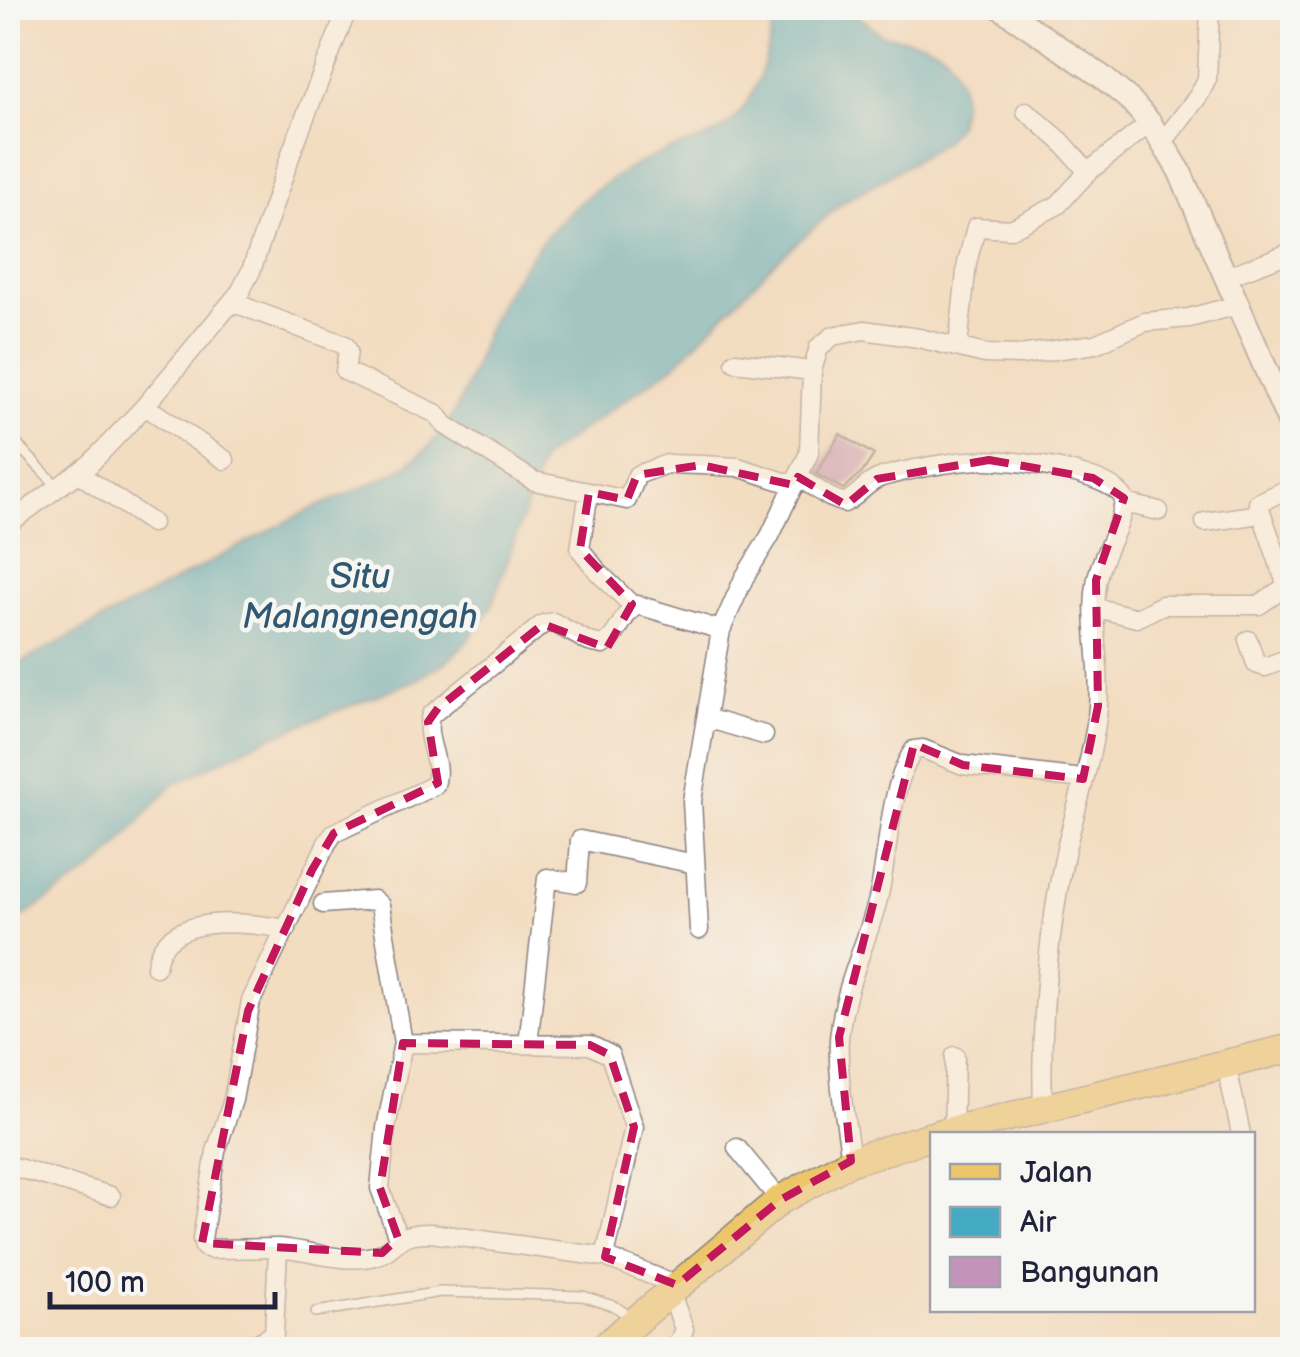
<svg xmlns="http://www.w3.org/2000/svg" width="1300" height="1357" font-family="'Balsamiq Sans',sans-serif">
  <rect width="100%" height="100%" fill="#f6f6f2"/>
  <filter id="ink" filterUnits="userSpaceOnUse"><feTurbulence type="fractalNoise" baseFrequency=".01" numOctaves="2"/><feDisplacementMap in="SourceGraphic" scale="20" xChannelSelector="R" yChannelSelector="G"/><feConvolveMatrix kernelMatrix="1 2 1 2 8 2 1 2 1" color-interpolation-filters="sRGB"/></filter>
  <filter id="wash" filterUnits="userSpaceOnUse"><feTurbulence type="fractalNoise" baseFrequency=".0048" numOctaves="4" result="noise"/><feDisplacementMap in="SourceGraphic" scale="40" xChannelSelector="R" yChannelSelector="G"/><feGaussianBlur stdDeviation="2.25" result="paint"/><feColorMatrix in="noise" values="0 0 0 0 0 0 0 0 0 0 0 0 0 0 0 0 0 1.4 0 .05"/><feComposite in="paint" operator="in"/></filter>
  <g filter="url(#wash)">
    <rect width="100%" height="100%" fill="#f3ddc1"/>
    <!-- water -->
    <path fill="#45aac4" stroke="#346680" stroke-width="2.5" d="M776 8H849L882 35 923 42 942 51 951 61 961 86 962 102 957 126 943 142 916 160 842 203 775 262 676 364 543 458 491 608 467 642 445 663 416 680 260 741 171 786 112 853 93 870 8 927V669C105 620 199 567 295 517 344 491 401 482 438 436 465 403 473 365 488 327 505 287 534 247 565 216 591 190 632 164 667 151 688 143 710 140 729 124 760 98 770 46 776 8Z"/>
    <g id="blocks">
      <!-- building -->
      <path fill="#c493bb" d="M840 434 874 455 862 473 843 489 816 474Z"/>
    </g>
  </g>
  <g filter="url(#ink)">
    <use href="#blocks" fill-opacity="0" stroke="#8a807e" stroke-width="2.5"/>
    <g fill="none" stroke-linecap="round" stroke-linejoin="round">
      <defs>
        <path id="service" d="M8 435 59 488
          M316 1312 441 1292 583 1296 616 1307 633 1319"/>
        <path id="minor" d="M1026 111 1061 141 1088 172 1150 123
          M1163 142 1199 95 1207 79 1210 8
          M1226 277 1292 252
          M232 302 345 345 348 351 345 371 437 414 445 425 534 481 589 492 580 549 599 573 633 606
          M958 347 967 263 976 227 1011 229 1058 205 1088 172
          M735 362 812 371
          M1276 389 1292 382
          M145 406 225 460
          M78 473 152 523
          M798 477 829 497 844 503C859 496 866 482 882 477 910 469 954 461 983 460 1013 459 1108 472 1124 498 1123 528 1100 554 1096 584 1090 626 1102 666 1098 707 1094 754 1077 802 1066 849 1048 933 1040 1021 1043 1107
          M589 492 627 500 637 475 667 464 701 465 738 467 794 485
          M1124 503 1159 511
          M1205 522 1260 514
          M8 524 90 464 145 406 240 292 251 271 293 148 348 8
          M1094 607 1137 618 1162 605H1259L1287 586 1258 503 1292 487
          M1248 640 1256 664 1265 667 1292 657
          M706 718 764 735
          M323 904 374 900 380 905 403 1043 386 1128 380 1188 398 1238
          M699 930 692 801 721 630 744 578 770 536 809 453 812 371 819 347 833 336 864 330 919 338 985 354 1021 355 1095 344 1145 322 1189 318 1238 305
          M156 967C162 911 246 922 287 929
          M403 1043 590 1045 610 1055 634 1127 605 1257
          M528 1044 547 878 577 883 580 840 695 864
          M1226 1063 1241 1134
          M953 1131 955 1056
          M737 1148 780 1200
          M851 1161C846 1121 837 1080 839 1039 843 989 866 946 878 899 889 855 888 787 914 750L923 749 963 765 1083 779
          M8 1165 111 1196
          M278 1248 210 1249 204 1247 202 1239 216 1151 233 1100 251 1001 327 843 334 833 435 785C443 761 422 738 431 715L543 624 553 622 589 642 603 645C620 636 621 613 638 605L721 630
          M670 1291 684 1329 676 1349
          M215 1350 258 1343 274 1334 278 1248C308 1250 344 1264 374 1256 400 1249 392 1232 431 1233L605 1257 677 1285"/>
        <path id="tertiary" d="M1001 8 1101 76 1131 101 1150 123 1179 170 1292 429"/>
        <path id="primary" d="M938 1134 1292 1048
          M601 1350 780 1200 851 1161 932 1136"/>
      </defs>
      <!-- service casing -->
      <use href="#service" stroke="#8a807e" stroke-width="12"/>
      <!-- minor casing -->
      <use href="#minor" stroke="#8a807e" stroke-width="21"/>
      <!-- tertiary casing -->
      <use href="#tertiary" stroke="#8a807e" stroke-width="26"/>
      <!-- primary casing -->
      <use href="#primary" stroke="#8a807e" stroke-width="31"/>
      <!-- service -->
      <use href="#service" stroke="#fff" stroke-width="9"/>
      <!-- minor -->
      <use href="#minor" stroke="#fff" stroke-width="18"/>
      <!-- tertiary -->
      <use href="#tertiary" stroke="#fff" stroke-width="22"/>
      <!-- primary -->
      <use href="#primary" stroke="#ecc669" stroke-width="28"/>
    </g>
  </g>
  <!-- marked area -->
  <path d="M0 0H1300V1357H0ZM989 460 1093 478 1124 498 1096 580 1098 706 1083 779 963 765 914 744 839 1037 851 1161 780 1200 677 1285 605 1257 634 1127 610 1055 590 1045 403 1043 380 1188 398 1238 382 1253 202 1243 248 1011 312 870 334 833 438 783 428 722 438 708 543 624 607 648 632 604 580 549 589 492 627 500 637 475 701 465 794 485 798 477 846 505 877 479Z" fill="#f3ddc1" fill-opacity=".55" fill-rule="evenodd"/>
  <path fill="none" stroke="#c2185b" stroke-width="8" stroke-dasharray="20 12" stroke-linejoin="round" d="M989 460 1093 478 1124 498 1096 580 1098 706 1083 779 963 765 914 744 839 1037 851 1161 780 1200 677 1285 605 1257 634 1127 610 1055 590 1045 403 1043 380 1188 398 1238 382 1253 202 1243 248 1011 312 870 334 833 438 783 428 722 438 708 543 624 607 648 632 604 580 549 589 492 627 500 637 475 701 465 794 485 798 477 846 505 877 479Z"/>
  <g text-anchor="middle" stroke-width="9" stroke-linejoin="round" paint-order="stroke">
    <!-- water labels -->
    <g font-size="35" font-style="italic" fill="#305872" stroke="#f6f6f2">
      <text x="360" y="588">Situ<tspan x="360" dy="40">Malangnengah</tspan></text>
    </g>
  </g>
  <!-- margin -->
  <rect width="1300" height="1357" fill="none" stroke="#f6f6f2" stroke-width="40"/>
  <!-- legend -->
  <rect x="930" y="1132" width="325" height="180" fill="#f6f6f2" stroke="#a1a1a9" stroke-width="2.5"/>
  <rect x="950" y="1164" width="50" height="15" fill="#ecc669" stroke="#a1a1a9" stroke-width="2.5"/>
  <text x="1020" y="1182" font-size="30" fill="#22223b">Jalan</text>
  <rect x="950" y="1207" width="50" height="30" fill="#45aac4" stroke="#a1a1a9" stroke-width="2.5"/>
  <text x="1020" y="1232" font-size="30" fill="#22223b">Air</text>
  <rect x="950" y="1257" width="50" height="30" fill="#c493bb" stroke="#a1a1a9" stroke-width="2.5"/>
  <text x="1020" y="1282" font-size="30" fill="#22223b">Bangunan</text>
  <!-- scale -->
  <path d="M50 1292v15h225v-15" fill="none" stroke="#22223b" stroke-width="5"/>
  <text x="65" y="1292" font-size="30" fill="#22223b" stroke="#f6f6f2" stroke-width="8" paint-order="stroke">100 m</text>
</svg>
